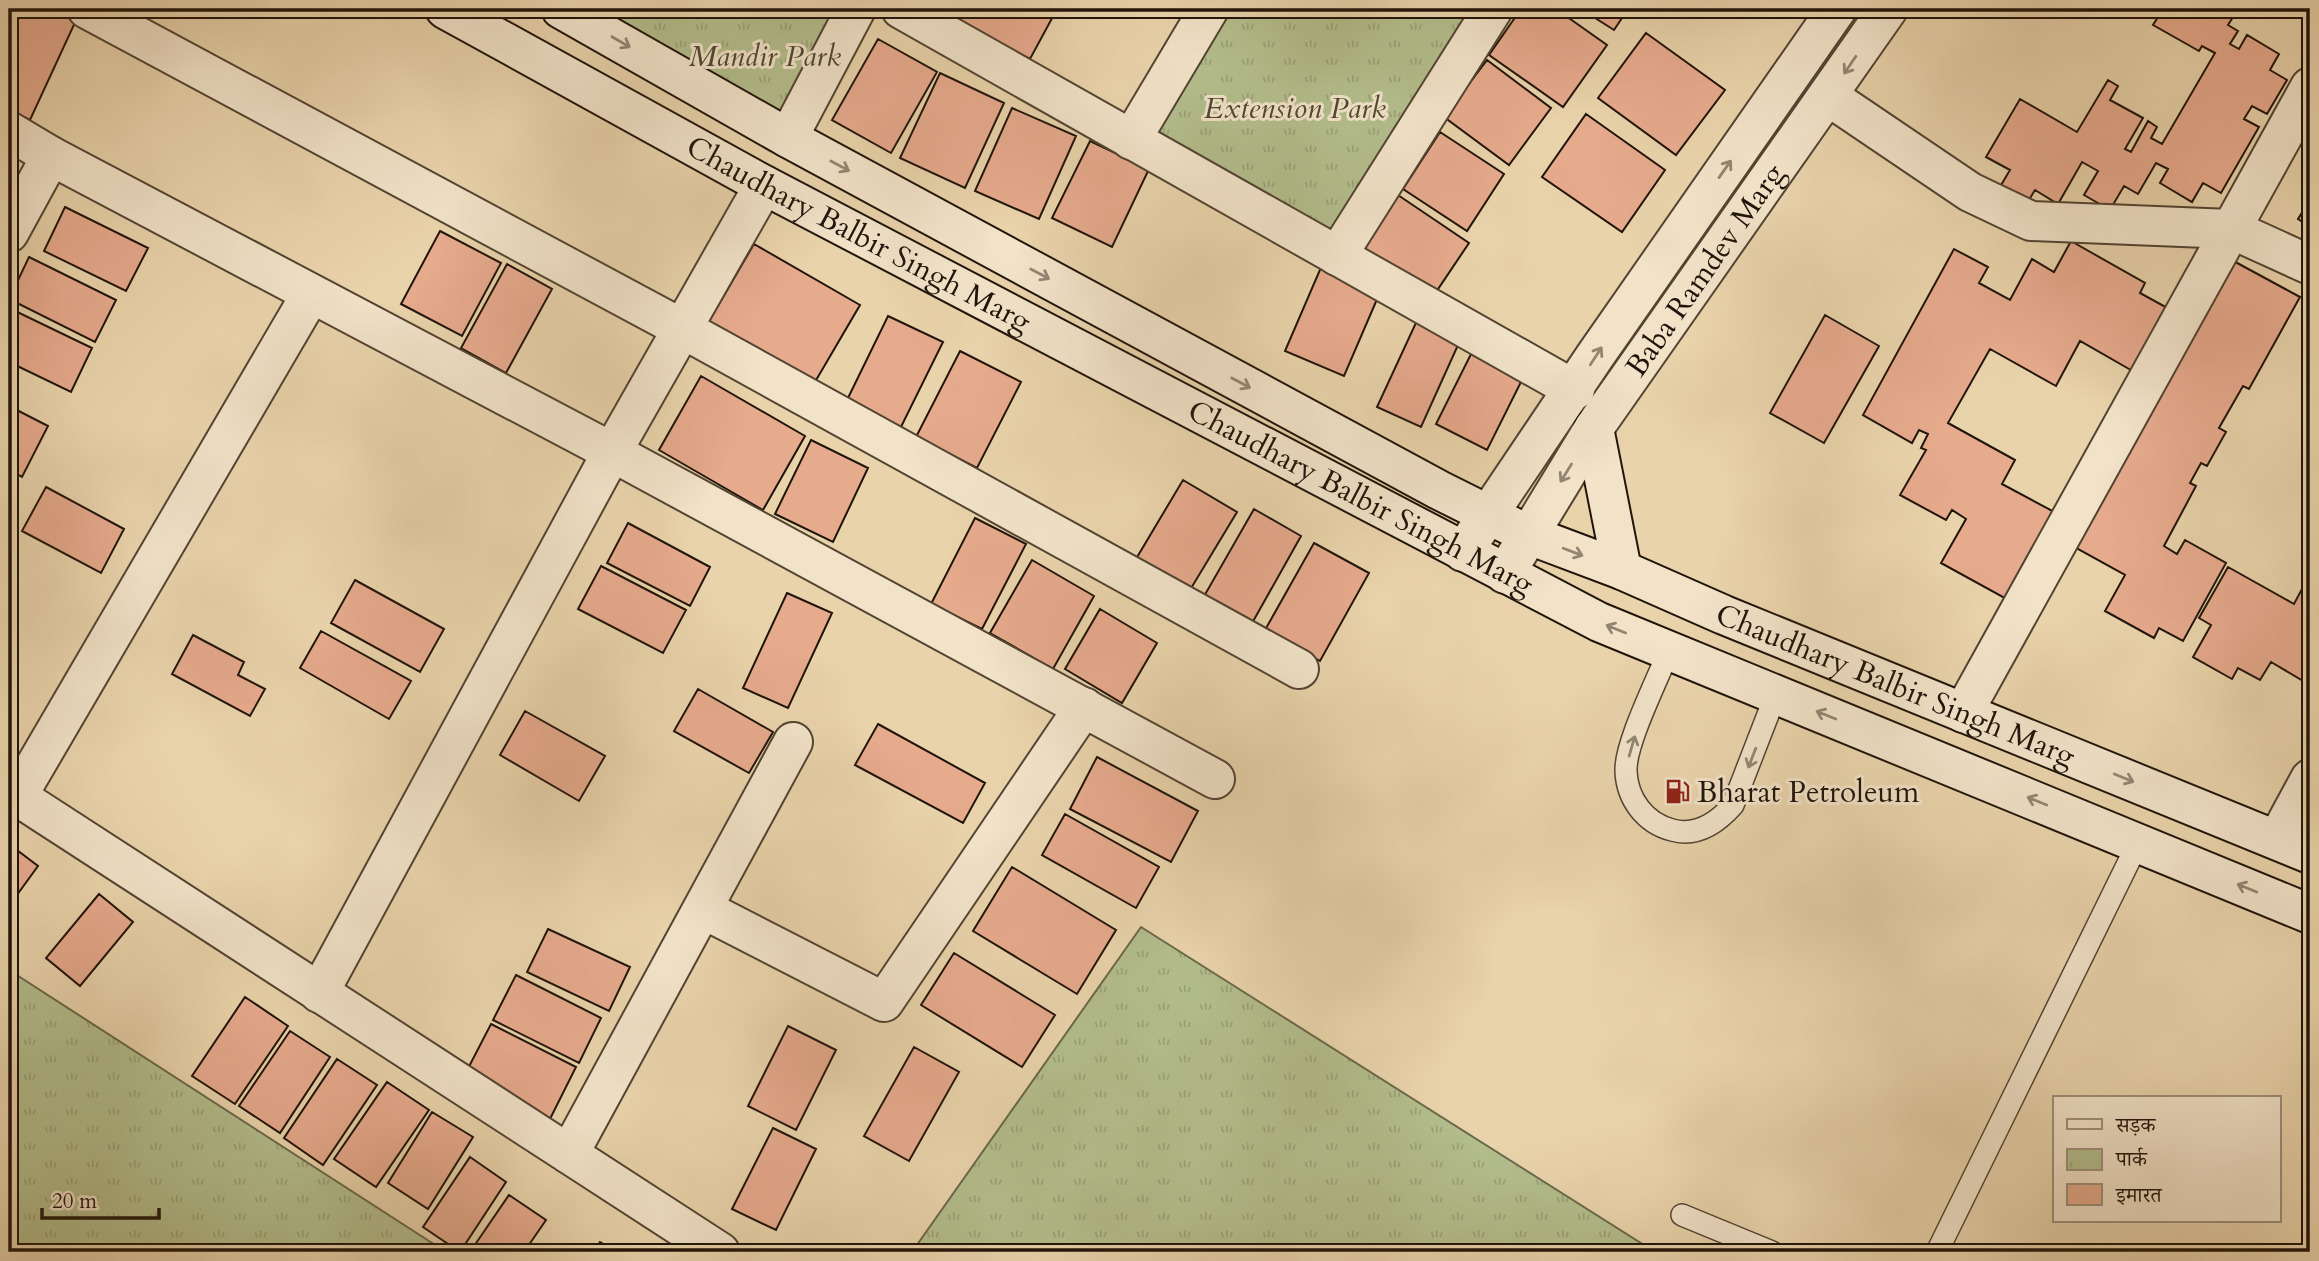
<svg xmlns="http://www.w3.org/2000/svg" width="2319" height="1261" font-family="Cardo,'Noto Serif Devanagari',serif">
  <defs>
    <pattern id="park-tufts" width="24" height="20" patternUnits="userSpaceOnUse" patternTransform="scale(1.75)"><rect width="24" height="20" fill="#b3bd8c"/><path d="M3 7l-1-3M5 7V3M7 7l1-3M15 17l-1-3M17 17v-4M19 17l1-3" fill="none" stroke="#9aa277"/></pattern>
  </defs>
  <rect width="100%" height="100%" fill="#e9d3ab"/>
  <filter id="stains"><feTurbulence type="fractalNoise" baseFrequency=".00286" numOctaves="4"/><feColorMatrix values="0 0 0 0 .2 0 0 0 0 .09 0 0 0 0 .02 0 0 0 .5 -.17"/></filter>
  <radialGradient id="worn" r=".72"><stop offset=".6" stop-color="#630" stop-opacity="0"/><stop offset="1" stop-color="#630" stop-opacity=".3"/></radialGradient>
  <!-- park -->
  <path fill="url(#park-tufts)" stroke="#6a684b" stroke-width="2" d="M586 9H841L786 121Z
    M1209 9H1475L1333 235 1131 140Z
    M1141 927 1655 1252H912Z
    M9 969V970L446 1252H9Z"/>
  <!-- building -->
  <path fill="#e6aa8d" stroke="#20140a" stroke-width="2" d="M15 9H63L78 16 30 120 9 110V22Z
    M935 9H1057L1030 59Z
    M1521 9H1556L1607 45 1563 107 1489 55Z
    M1581 9H1628L1614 30Z
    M2163 9H2238L2228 25 2238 31 2230 44 2239 49 2247 35 2279 54 2270 70 2287 80 2267 114 2252 106 2244 119 2259 127 2221 193 2203 183 2192 202 2160 183 2168 169 2156 163 2138 194 2124 186 2110 210 2084 195 2098 171 2082 162 2058 204 2035 190 2024 208 1997 192 2010 170 1986 157 2020 99 2077 132 2108 80 2118 86 2110 100 2143 118 2125 149 2131 152 2148 121 2157 127 2151 138 2162 144 2215 53 2202 46 2199 51 2153 25Z
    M1646 33 1725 90 1676 155 1598 98Z
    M878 39 937 72 891 153 832 120Z
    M1487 60 1551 108 1509 165 1444 117Z
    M940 73 1004 103 965 188 900 158Z
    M1012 108 1076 136 1039 219 975 191Z
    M1586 114 1665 170 1622 232 1542 177Z
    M1440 132 1504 174 1467 231 1403 189Z
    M1090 141 1149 169 1112 247 1052 218Z
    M1392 191 1469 243 1434 295 1357 243Z
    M2310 200V227L2298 219Z
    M65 207 148 248 126 291 44 251Z
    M440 231 501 263 462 336 401 304Z
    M2071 241 2145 283 2140 293 2171 310 2136 373 2080 341 2056 386 1990 349 1948 423 2015 460 2002 484 2058 514 2010 601 1941 563 1966 519 1952 510 1946 520 1900 495 1926 450 1921 448 1928 434 1919 430 1912 443 1863 415 1954 249 1988 267 1979 283 2010 300 2032 259 2054 272Z
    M754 244 860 305 815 382 709 321Z
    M29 257 116 300 95 342 9 299Z
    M2228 258 2300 297 2249 389 2243 386 2219 428 2226 432 2207 466 2201 463 2190 483 2196 486 2164 546 2177 554 2185 540 2226 563 2183 641 2159 628 2154 638 2105 611 2125 575 2071 545Z
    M507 264 552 289 506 373 461 348Z
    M1322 265 1381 290 1344 376 1285 351Z
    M9 308 92 348 71 392 9 362Z
    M1420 314 1463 334 1421 427 1377 407Z
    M1825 315 1879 346 1824 443 1770 413Z
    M888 316 943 342 900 429 846 402Z
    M960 351 1021 382 977 468 916 437Z
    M1471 354 1522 380 1487 450 1436 424Z
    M701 376 805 436 763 510 659 450Z
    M9 406 48 426 22 477 9 470Z
    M811 440 868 468 833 542 775 514Z
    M1183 480 1237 512 1190 590 1136 559Z
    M46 487 124 529 101 573 22 531Z
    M1254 509 1301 536 1251 625 1203 598Z
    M975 518 1026 544 982 629 931 604Z
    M628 523 710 567 690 606 607 563Z
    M1314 543 1369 573 1320 661 1265 630Z
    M1032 560 1094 596 1053 669 990 633Z
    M601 566 686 610 663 653 578 609Z
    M2228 567 2294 604 2310 574V685L2271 662 2260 680 2238 668 2232 679 2193 657 2211 625 2199 618Z
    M355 580 444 629 420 672 331 623Z
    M787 593 832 613 788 708 743 688Z
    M1100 609 1157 643 1122 703 1065 669Z
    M321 631 411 681 389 719 300 668Z
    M193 635 244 662 238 675 265 689 250 716 172 674Z
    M698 689 773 732 749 773 674 731Z
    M525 711 605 756 579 801 500 755Z
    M878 724 985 783 963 823 855 765Z
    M1097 757 1198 811 1171 862 1070 809Z
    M1065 814 1159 867 1136 908 1042 855Z
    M9 844 38 866 9 906Z
    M1012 867 1116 930 1077 994 973 931Z
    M99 894 133 922 80 986 46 958Z
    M548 929 630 967 609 1011 527 972Z
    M954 953 1055 1015 1022 1067 921 1005Z
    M516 975 601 1018 579 1063 493 1020Z
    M245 997 288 1026 235 1104 192 1076Z
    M491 1024 576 1067 549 1121 463 1078Z
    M788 1026 836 1050 796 1130 748 1106Z
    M290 1031 330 1057 280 1133 239 1106Z
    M914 1047 959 1072 909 1161 864 1136Z
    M337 1059 377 1085 323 1165 284 1138Z
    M387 1082 429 1110 376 1187 334 1159Z
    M432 1112 473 1137 428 1209 388 1183Z
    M773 1128 816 1149 776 1230 732 1209Z
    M470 1157 506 1182 460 1252 423 1227Z
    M509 1195 546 1220 524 1252H470Z
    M600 1242 617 1252H593Z"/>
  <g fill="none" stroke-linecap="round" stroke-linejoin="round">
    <defs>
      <path id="lane" d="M1669 650C1658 679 1625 743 1626 771 1627 799 1645 823 1672 830 1697 837 1717 823 1733 805L1776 694
        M1682 1215 1772 1252
        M1937 1252 2138 843"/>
      <g id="street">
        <path d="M87 9 681 328 1299 669"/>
        <path d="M901 9 1575 390"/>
        <path d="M1828 96 1970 192 2031 221 2231 229 2310 265"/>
        <path d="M9 131 51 156 612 452 1215 779"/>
        <path d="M788 138 856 9"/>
        <path d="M1131 140 1209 9"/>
        <path d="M9 233 51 156"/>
        <path d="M1337 256 1493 9"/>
        <path d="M1463 552 1595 356 1837 9"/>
        <path id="s1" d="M1505 574 1594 428 1888 9"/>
        <path d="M1963 713 2310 87"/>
        <path d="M9 791 720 1252"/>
        <path d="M17 797 311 294"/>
        <path d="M2277 840 2310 779"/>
        <path d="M703 909 884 1002 1084 707"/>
        <path d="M319 993 612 452 764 185"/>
        <path d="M569 1154 793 742"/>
      </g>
      <g id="secondary">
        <path id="s2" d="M445 9 764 185 1599 622 2310 914"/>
        <path id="s3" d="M561 9 788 138 1439 490 1529 535 1622 570 1724 615 2310 854"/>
        <path d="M1594 428 1622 570"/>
      </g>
    </defs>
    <!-- lane casing -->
    <use href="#lane" stroke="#524432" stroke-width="24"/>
    <!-- street casing -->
    <use href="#street" stroke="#524432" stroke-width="42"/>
    <!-- secondary casing -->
    <use href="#secondary" stroke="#20140a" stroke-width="42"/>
    <!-- lane -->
    <use href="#lane" stroke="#f1e2c8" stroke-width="21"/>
    <!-- street -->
    <use href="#street" stroke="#f1e2c8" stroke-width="38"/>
    <!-- secondary -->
    <use href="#secondary" stroke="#f1e2c8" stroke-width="38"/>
  </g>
  <!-- one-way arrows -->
  <defs><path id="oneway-shaft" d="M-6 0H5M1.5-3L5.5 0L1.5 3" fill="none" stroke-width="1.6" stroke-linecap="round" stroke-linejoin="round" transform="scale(1.75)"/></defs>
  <g stroke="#938572">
    <use href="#oneway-shaft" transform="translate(621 42) rotate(30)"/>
    <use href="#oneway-shaft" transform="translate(1850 65) rotate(124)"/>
    <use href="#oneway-shaft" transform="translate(840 166) rotate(28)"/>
    <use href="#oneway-shaft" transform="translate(1725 169) rotate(-55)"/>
    <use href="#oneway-shaft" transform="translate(1040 274) rotate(28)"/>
    <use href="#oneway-shaft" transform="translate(1596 356) rotate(-57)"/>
    <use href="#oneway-shaft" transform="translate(1241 383) rotate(28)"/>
    <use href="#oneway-shaft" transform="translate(1566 473) rotate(122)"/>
    <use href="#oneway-shaft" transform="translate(1573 552) rotate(21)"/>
    <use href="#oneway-shaft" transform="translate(1616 629) rotate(-158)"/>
    <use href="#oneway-shaft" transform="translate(1826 715) rotate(-158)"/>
    <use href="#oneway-shaft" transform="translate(1632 746) rotate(-74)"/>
    <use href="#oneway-shaft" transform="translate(1752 758) rotate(111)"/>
    <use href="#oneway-shaft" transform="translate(2124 778) rotate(22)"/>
    <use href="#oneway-shaft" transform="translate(2037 801) rotate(-158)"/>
    <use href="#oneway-shaft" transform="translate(2247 888) rotate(-158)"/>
  </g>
  <!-- icons -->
  <defs>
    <symbol id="fuel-bare" viewBox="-9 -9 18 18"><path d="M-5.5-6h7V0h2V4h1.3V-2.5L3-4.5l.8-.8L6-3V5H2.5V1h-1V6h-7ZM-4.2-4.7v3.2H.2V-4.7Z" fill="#8f2418" stroke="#f1e2c8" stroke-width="2.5" paint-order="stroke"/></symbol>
  </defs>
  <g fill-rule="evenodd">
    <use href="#fuel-bare" x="1660" y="774" width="35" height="35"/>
  </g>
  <g text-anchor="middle" stroke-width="6" stroke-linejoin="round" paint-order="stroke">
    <!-- park labels -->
    <g font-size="30" font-style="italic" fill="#4c4731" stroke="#f1e2c8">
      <text x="765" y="66">Mandir Park</text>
      <text x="1295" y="118">Extension Park</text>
    </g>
    <!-- street labels -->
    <g font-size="30" fill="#20140a" stroke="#f1e2c8">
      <text dy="10" stroke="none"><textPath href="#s2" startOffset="471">Chaudhary Balbir Singh Marg</textPath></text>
      <text dy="10" stroke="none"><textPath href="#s1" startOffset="364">Baba Ramdev Marg</textPath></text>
      <text dy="10" stroke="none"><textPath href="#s2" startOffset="1038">Chaudhary Balbir Singh Marg</textPath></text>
      <text dy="10" stroke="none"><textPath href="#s3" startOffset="1498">Chaudhary Balbir Singh Marg</textPath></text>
    </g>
    <!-- poi labels -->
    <g font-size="30" fill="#20140a" stroke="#f1e2c8" text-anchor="start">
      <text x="1697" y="802">Bharat Petroleum</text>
    </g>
  </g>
  <!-- margin -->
  <rect width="2319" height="1261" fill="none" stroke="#e9d3ab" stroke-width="35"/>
  <rect x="10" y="10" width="2298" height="1240" fill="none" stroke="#20140a" stroke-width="3.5"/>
  <rect x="18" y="18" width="2284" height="1226" fill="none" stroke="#20140a" stroke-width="2"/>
  <!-- legend -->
  <rect x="2053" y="1096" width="228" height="126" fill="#f1e2c8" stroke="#9d907c" stroke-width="2"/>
  <rect x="2067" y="1119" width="35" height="10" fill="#f1e2c8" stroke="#9d907c" stroke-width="2"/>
  <text x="2116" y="1132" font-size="21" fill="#20140a">सड़क</text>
  <rect x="2067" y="1149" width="35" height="21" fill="url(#park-tufts)" stroke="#9d907c" stroke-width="2"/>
  <text x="2116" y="1166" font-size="21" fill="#20140a">पार्क</text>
  <rect x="2067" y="1184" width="35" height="21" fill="#e6aa8d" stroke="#9d907c" stroke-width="2"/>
  <text x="2116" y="1202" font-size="21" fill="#20140a">इमारत</text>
  <!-- scale -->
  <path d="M42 1208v10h117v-10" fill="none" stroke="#20140a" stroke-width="3.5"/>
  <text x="52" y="1208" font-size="21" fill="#20140a" stroke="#f1e2c8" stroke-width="5" paint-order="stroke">20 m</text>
  <rect width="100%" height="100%" filter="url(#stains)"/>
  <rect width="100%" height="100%" fill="url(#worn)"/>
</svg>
